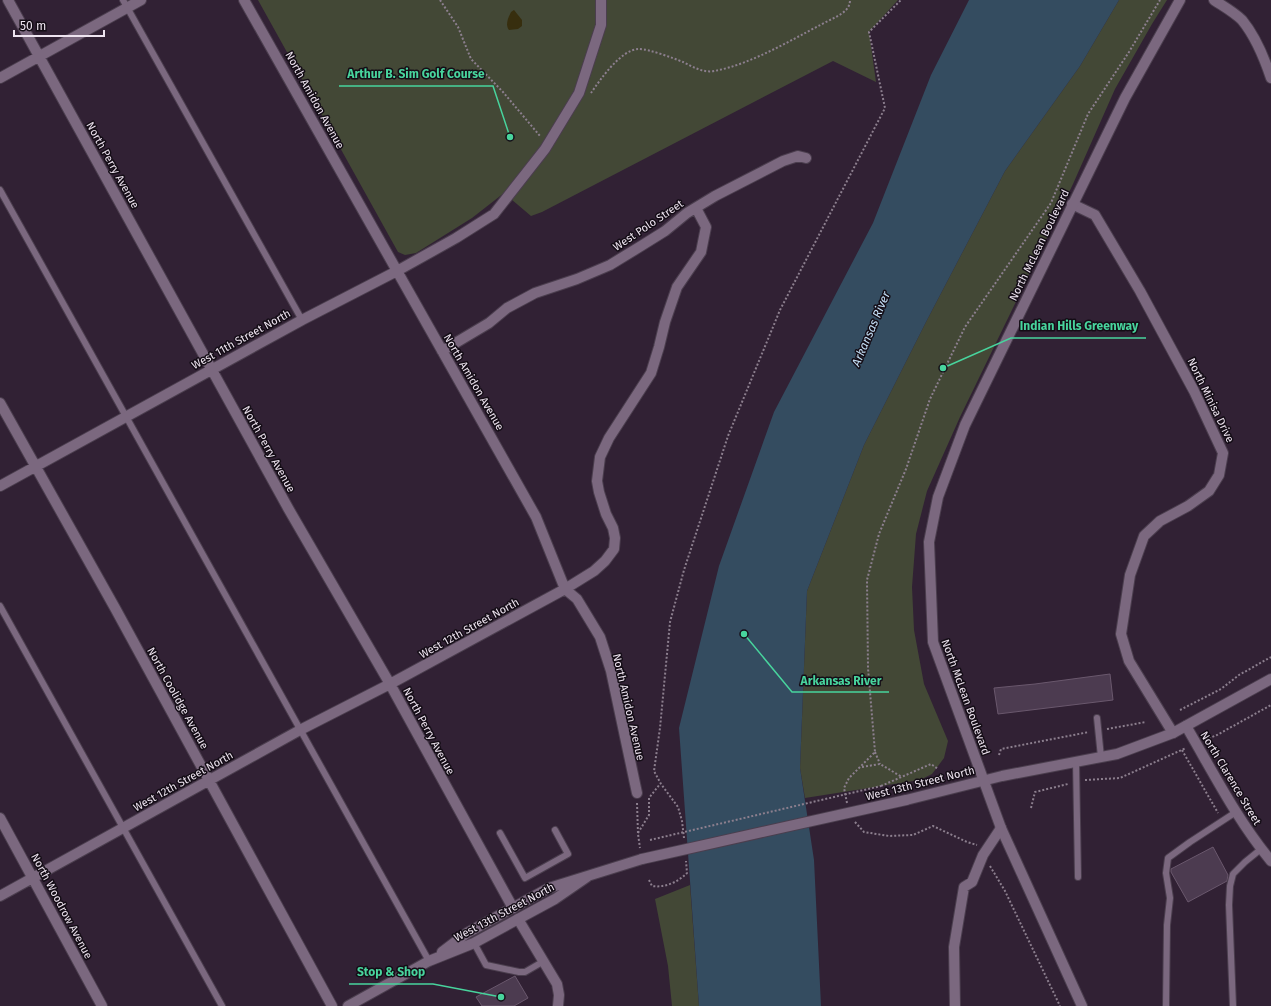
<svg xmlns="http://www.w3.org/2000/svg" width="1271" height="1006" font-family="'Fira Sans',sans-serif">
  <rect width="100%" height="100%" fill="#312134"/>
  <!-- green -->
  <path fill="#434836" d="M258 0H898L869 32 876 82 833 61 542 212 531 216 504 193 472 218 416 253 405 255 398 252Z
    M1119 0H1167L1152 24 1115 89 1073 184 960 417 927 491 916 534 912 587 914 630 924 684 948 741 944 758 932 774 920 780 805 798 800 768 807 591 864 445 927 320 1005 171 1080 66Z
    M690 885 699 1006H672L668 966 655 899Z"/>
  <!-- sand -->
  <path fill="#372e0e" d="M514 10 522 20V26L518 29 509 30C505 25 508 18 511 12Z"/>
  <!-- water -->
  <path fill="#344c60" d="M969 0H1119L1080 66 1005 171 927 320 864 445 807 591 800 768 814 860 821 1006H699L679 728 719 566 774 412 873 223 931 75Z"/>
  <!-- building -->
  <path fill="#4c3b50" stroke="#6a586d" d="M1110 674 1113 700 998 714 994 688 1035 684Z
    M1213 847 1228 875 1227 881 1188 902 1171 872V869Z
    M515 976 528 998 514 1006H482L476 997Z"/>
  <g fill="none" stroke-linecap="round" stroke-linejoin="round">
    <defs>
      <path id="service" d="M123 0 302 320
        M0 190 429 961
        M0 606 222 1006
        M1097 718 1101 757
        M1076 761 1078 877
        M500 833 525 878 568 854 555 830
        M474 943 486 965 519 972H525L544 961
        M1166 1006 1167 925 1170 898 1166 873 1168 858 1190 842 1236 812
        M1233 1006 1229 905 1230 886 1233 874 1245 862 1261 849"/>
      <path id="minor" d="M8 0 288 508 390 684 513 908
        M244 0 536 517 565 589 577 599 600 637 611 671 637 793
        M1214 0C1223 6 1234 12 1242 20 1256 37 1264 57 1271 78
        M0 78 141 0
        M1072 204 1095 215 1140 291 1194 391 1223 453 1219 475 1209 491 1188 506 1160 521 1144 536 1130 575 1121 634 1129 661 1173 733
        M442 351 489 323 507 308 535 293 577 279 610 265 641 246 665 231 687 213 715 196 783 161 798 156 806 158
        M0 403 115 608 332 1006
        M0 486 302 320 397 271 456 238 494 214 545 149 579 93 601 25V0
        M1186 726C1213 772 1237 820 1271 861
        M0 818 102 1006
        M0 896 300 730 390 684 565 589 594 571 605 561 614 549 615 538 613 528 606 514 599 492 597 481 600 457 609 438 651 373 659 347 665 322 677 287 701 252 706 227 696 208
        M518 919 557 984 559 995 558 1006
        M955 1006 954 947 964 887 972 882 983 855 1001 828"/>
      <path id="tertiary" d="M906 800 1002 776 1117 754 1173 733 1271 679
        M442 952 467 933 549 888 642 859
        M348 1006 429 961 474 943 555 899 587 877"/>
      <path id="secondary" d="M1082 1006 1001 828 933 642 929 542 938 497 965 425 1125 98 1180 0"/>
    </defs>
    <!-- service casing -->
    <use href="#service" stroke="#4b3e4e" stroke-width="8"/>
    <!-- minor casing -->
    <use href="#minor" stroke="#4b3e4e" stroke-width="12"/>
    <!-- tertiary casing -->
    <use href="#tertiary" stroke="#4b3e4e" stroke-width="12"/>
    <!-- secondary casing -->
    <use href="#secondary" stroke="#4b3e4e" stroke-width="12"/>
    <!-- path -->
    <path stroke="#8c7f8e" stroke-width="2" stroke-dasharray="2 2" stroke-linecap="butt" d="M440 0 458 27 471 59 503 92 540 136
      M591 93C600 80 621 49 639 49 649 49 673 58 683 62 693 67 703 73 714 71 754 64 799 35 836 17 843 13 850 9 850 0
      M1180 710 1221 689 1239 675 1271 657
      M1107 729 1146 722
      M1205 740 1217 735 1271 705
      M1182 750 1218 813
      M875 752 880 764
      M999 755 1001 749 1089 732
      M862 767 880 764 902 777
      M1085 780 1120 778 1186 748
      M881 786 931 764 938 769
      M637 803 638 834 640 848
      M847 803 844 788 849 778 875 752 868 668 867 580 879 534 906 469 930 399 965 327 1051 203 1088 114 1129 52 1160 0
      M1031 808 1035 792 1068 784
      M855 822 864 832 889 836 913 835 933 826 967 842 977 845
      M638 833 649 815V798L660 784
      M684 838 682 821 678 807 661 784 654 771 660 728 670 622 684 570 728 436 780 310 885 108 869 32 901 0
      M990 866 1005 891 1060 1006
      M649 880 652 886C665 888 678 882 687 873L686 861"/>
    <!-- service -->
    <use href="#service" stroke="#7b687f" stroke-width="6"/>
    <!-- minor -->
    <use href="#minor" stroke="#7b687f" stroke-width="10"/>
    <!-- tertiary -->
    <use href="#tertiary" stroke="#7b687f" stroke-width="10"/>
    <!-- secondary -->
    <use href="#secondary" stroke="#7b687f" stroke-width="10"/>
    <defs>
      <path id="tertiary-bridge" d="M642 859 906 800"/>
    </defs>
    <!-- tertiary-bridge casing -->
    <use href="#tertiary-bridge" stroke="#4b3e4e" stroke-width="12" stroke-linecap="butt"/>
    <!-- path-bridge -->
    <path stroke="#8c7f8e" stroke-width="2" stroke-dasharray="2 2" stroke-linecap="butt" d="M650 840 881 786"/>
    <!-- tertiary-bridge -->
    <use href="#tertiary-bridge" stroke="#7b687f" stroke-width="10"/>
  </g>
  <g text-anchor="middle" stroke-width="3" stroke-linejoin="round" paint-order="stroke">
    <!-- street labels -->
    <g font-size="11" fill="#eee4f0" stroke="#140d16">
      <text transform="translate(315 100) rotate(61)" y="4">North Amidon Avenue</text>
      <text transform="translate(113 165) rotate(61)" y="4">North Perry Avenue</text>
      <text transform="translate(648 225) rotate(-34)" y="4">West Polo Street</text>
      <text transform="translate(1039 245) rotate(-64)" y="4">North McLean Boulevard</text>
      <text transform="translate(241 339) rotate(-29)" y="4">West 11th Street North</text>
      <text transform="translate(474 382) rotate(60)" y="4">North Amidon Avenue</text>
      <text transform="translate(1211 400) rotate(64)" y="4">North Minisa Drive</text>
      <text transform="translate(269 449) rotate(61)" y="4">North Perry Avenue</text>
      <text transform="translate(469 628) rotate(-29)" y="4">West 12th Street North</text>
      <text transform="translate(966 697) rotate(70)" y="4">North McLean Boulevard</text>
      <text transform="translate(178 698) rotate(61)" y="4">North Coolidge Avenue</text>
      <text transform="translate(629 707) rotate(77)" y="4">North Amidon Avenue</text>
      <text transform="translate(429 731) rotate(62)" y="4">North Perry Avenue</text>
      <text transform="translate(1231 778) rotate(59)" y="4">North Clarence Street</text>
      <text transform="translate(183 781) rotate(-29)" y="4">West 12th Street North</text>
      <text transform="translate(920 783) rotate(-14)" y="4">West 13th Street North</text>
      <text transform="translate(62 906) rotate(62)" y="4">North Woodrow Avenue</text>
      <text transform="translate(504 912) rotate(-28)" y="4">West 13th Street North</text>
    </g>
    <!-- water labels -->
    <g font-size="12" font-style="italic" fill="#c6e2fa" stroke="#140d16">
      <text transform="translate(871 329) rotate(-67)" y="4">Arkansas River</text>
    </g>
  </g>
  <!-- callouts -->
  <path fill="none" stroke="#48d49d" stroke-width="1.5" d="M510 137L493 86H339M943 368L1011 338H1146M744 634L792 692H889M501 997L433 984H349"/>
  <g fill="#48d49d" stroke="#140d16" stroke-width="1.5">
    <circle cx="510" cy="137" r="4"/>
    <circle cx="943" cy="368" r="4"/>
    <circle cx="744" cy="634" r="4"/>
    <circle cx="501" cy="997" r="4"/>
  </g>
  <g font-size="12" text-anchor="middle" font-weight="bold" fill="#48d49d" stroke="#140d16" stroke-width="3" stroke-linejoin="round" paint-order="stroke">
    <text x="416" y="78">Arthur B. Sim Golf Course</text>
    <text x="1079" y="330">Indian Hills Greenway</text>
    <text x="841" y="685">Arkansas River</text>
    <text x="391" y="976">Stop &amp; Shop</text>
  </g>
  <!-- scale -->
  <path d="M14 30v6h90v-6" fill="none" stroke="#eee4f0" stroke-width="2"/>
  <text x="20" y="30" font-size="12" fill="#eee4f0" stroke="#140d16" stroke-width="3" paint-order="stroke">50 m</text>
</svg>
